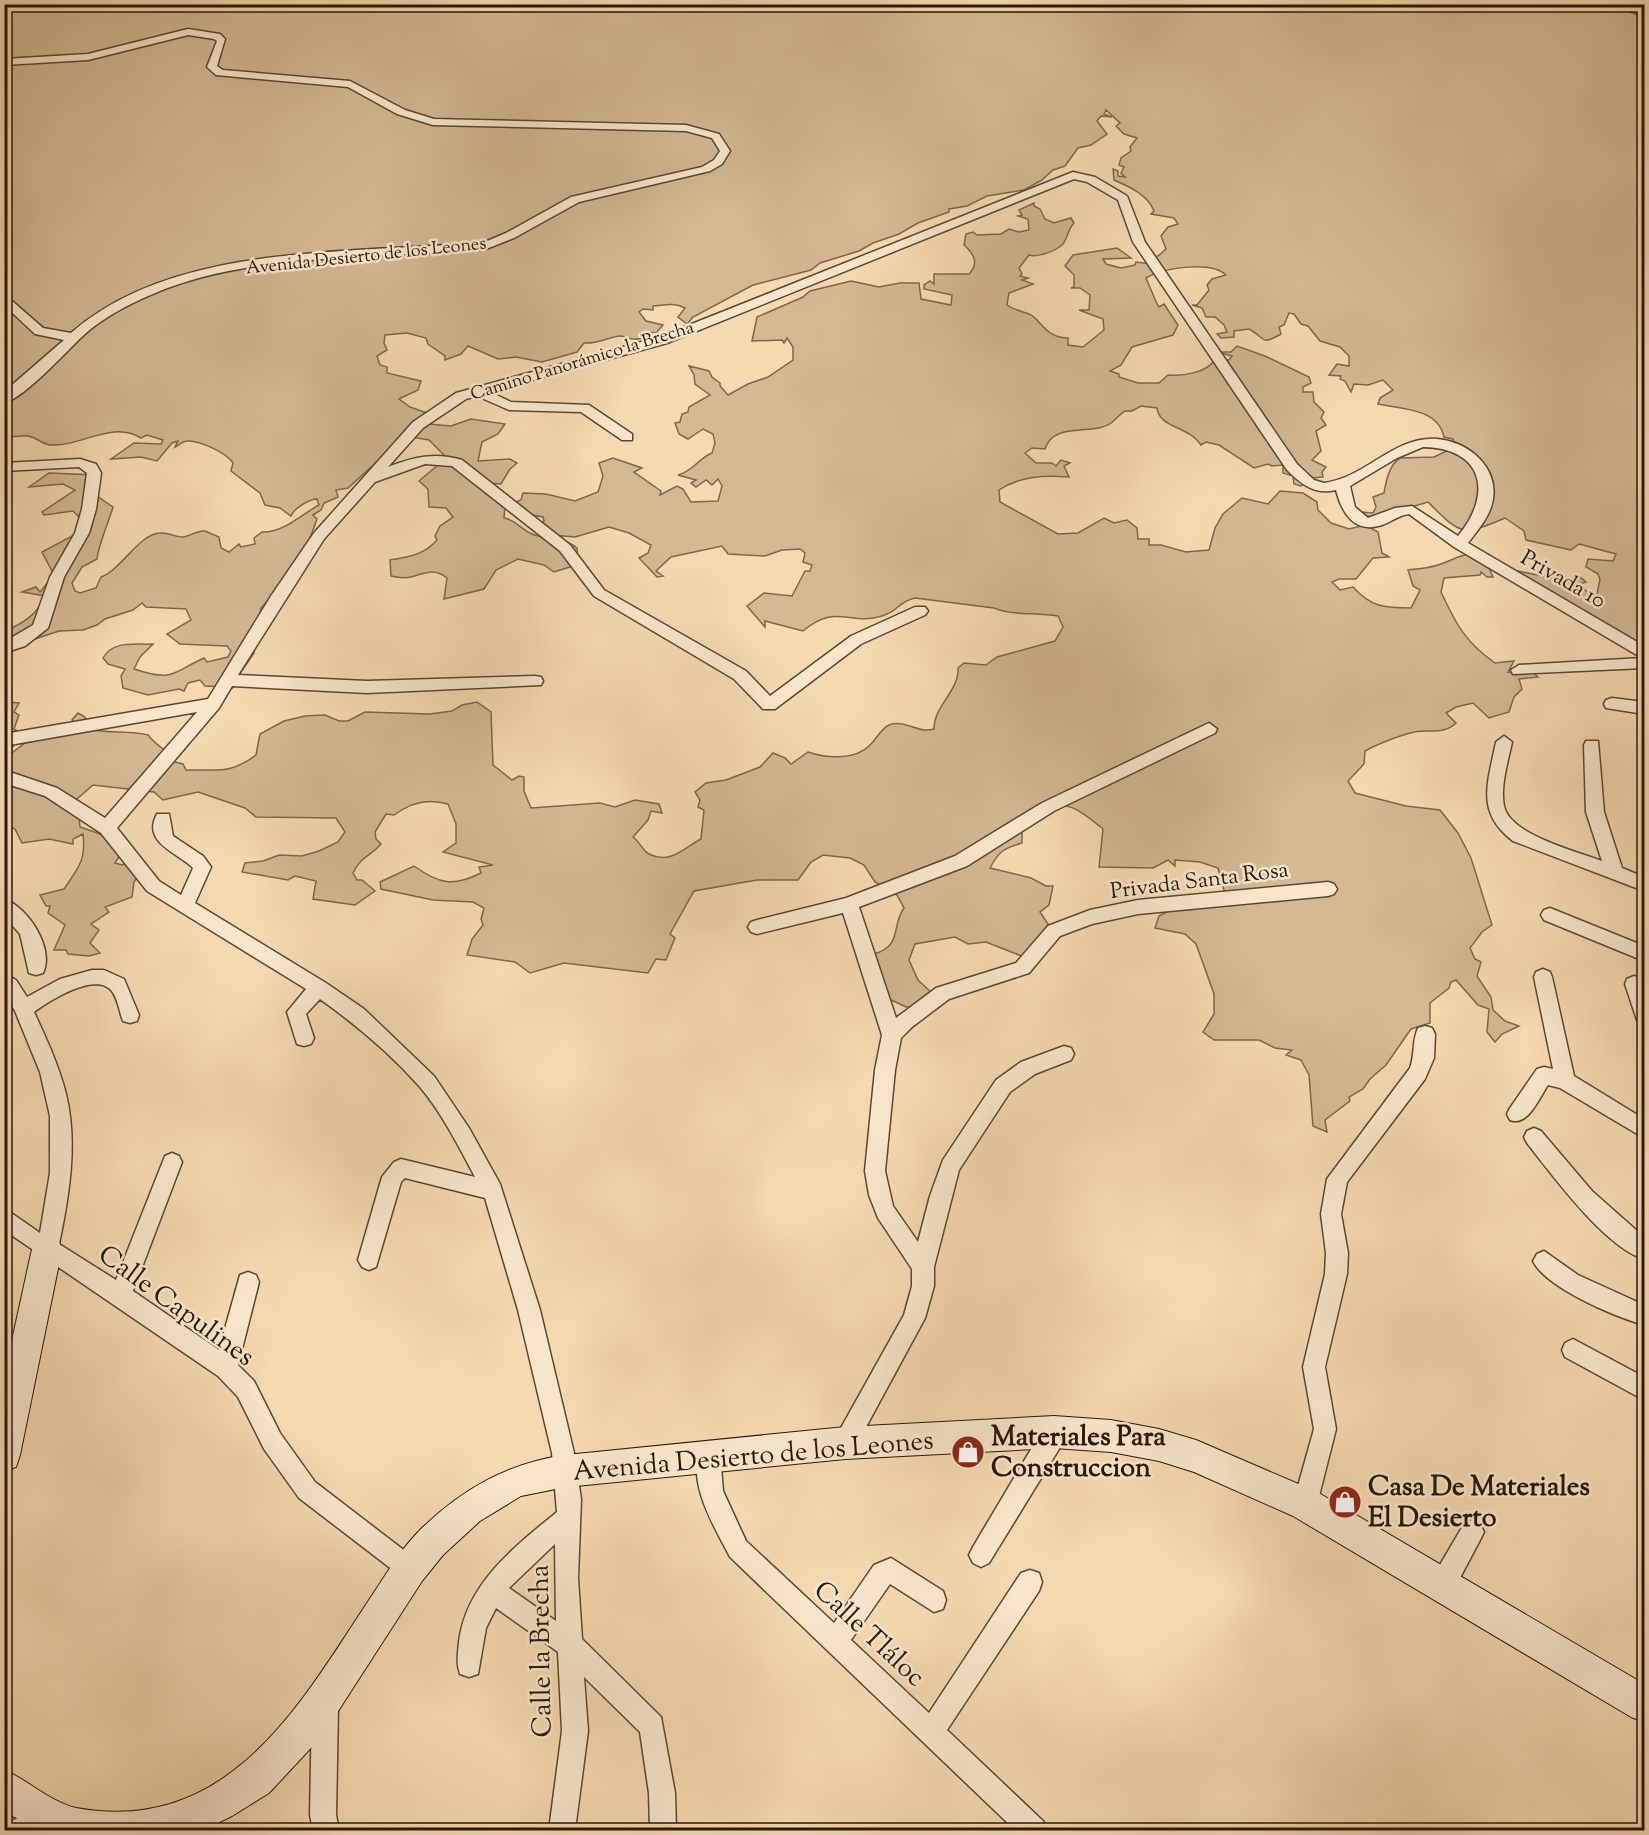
<svg xmlns="http://www.w3.org/2000/svg" width="1649" height="1835" font-family="'Sorts Mill Goudy',serif">
  <rect width="100%" height="100%" fill="#f5d9b0"/>
  <filter id="stains"><feTurbulence type="fractalNoise" baseFrequency=".00333" numOctaves="4"/><feColorMatrix values="0 0 0 0 .2 0 0 0 0 .09 0 0 0 0 .02 0 0 0 .5 -.17"/></filter>
  <radialGradient id="worn" r=".72"><stop offset=".6" stop-color="#630" stop-opacity="0"/><stop offset="1" stop-color="#630" stop-opacity=".3"/></radialGradient>
  <!-- green -->
  <path fill="#d2b893" stroke="#7c684d" stroke-width="1.5" d="M5 5H1644V637L1634 646 1498 569 1503 564 1513 570 1572 582 1580 577 1586 582 1577 585 1591 594H1597L1600 579 1598 574 1586 567 1588 559 1613 561 1616 554 1579 544 1571 550 1526 540 1524 531 1505 518C1461 537 1460 534 1428 502L1377 517 1354 515 1361 512 1373 513 1376 507 1373 497 1384 493C1386 481 1389 465 1400 458L1434 457 1455 447 1453 439 1444 437C1438 408 1401 409 1378 404L1380 398 1393 390 1383 380 1368 385 1354 384 1351 392 1345 381 1340 379 1341 376 1329 375 1337 364 1349 366V356L1340 347 1320 341 1308 326 1301 324 1294 314 1289 313 1284 325 1279 327 1281 334C1260 346 1267 339 1249 329L1234 331V337L1221 338 1217 334 1227 332 1224 325 1215 317H1206L1202 308 1192 305H1197L1209 290 1207 285 1212 279 1226 275C1211 260 1163 268 1146 278L1157 304 1159 307 1164 304 1178 325 1173 335 1132 347 1121 365 1110 371 1119 374V377L1138 383H1159L1168 375C1184 376 1206 373 1216 359L1229 360 1232 356 1217 352H1231L1237 346 1265 356 1309 377 1311 383 1303 387V392H1313L1314 402 1324 412 1321 418 1326 425 1316 431 1321 451 1312 460 1326 467 1322 472 1323 477 1311 478 1301 486 1294 484 1293 476 1283 473V465L1272 466 1268 464 1254 468 1219 445 1206 442 1201 445C1189 426 1159 428 1157 408L1141 406 1132 411H1125C1120 414 1116 419 1111 423 1093 436 1053 421 1045 449L1032 448 1025 453 1036 463H1052L1056 466 1061 460 1070 463 1064 466 1069 477C1044 475 1020 476 999 490L1000 502 1058 534 1078 533 1104 518 1114 523 1127 520 1137 528 1138 539H1149V545H1161L1186 552 1209 550 1215 528 1223 514 1242 498 1268 504 1280 491 1303 493 1317 502 1318 510 1331 523 1349 529 1365 525 1378 532 1382 553 1389 557 1373 558 1356 579H1339L1332 582 1340 590 1353 587C1371 607 1384 608 1411 608L1420 590 1413 586 1408 570C1418 569 1429 568 1438 565 1460 558 1463 550 1490 557L1489 568 1493 577H1487L1481 572 1480 575 1444 578 1441 592C1456 624 1465 642 1495 663L1514 661 1508 672 1521 673 1530 670 1538 677 1519 679 1522 689 1514 697 1509 712 1489 718 1473 703 1456 707 1446 713 1456 723C1444 735 1429 729 1415 732 1403 734 1375 745 1365 751L1364 764 1348 781 1355 793 1406 806 1440 810 1458 833 1471 858 1492 925 1482 932 1470 948 1475 959 1481 962 1477 976 1491 997 1493 1010 1505 1021 1519 1026 1502 1034 1495 1042 1487 1032 1489 1009 1478 1005 1456 980 1451 982 1449 988 1430 1003V1023L1411 1029 1386 1065 1370 1079 1363 1089 1349 1097 1350 1101 1325 1120 1327 1132 1313 1126 1309 1075 1301 1060 1286 1055 1292 1050 1275 1048 1259 1040H1214L1203 1032 1214 1014V994L1196 944 1185 934 1155 928 1159 916 1168 911 1225 894 1218 868 1200 862 1175 860V866L1168 860 1153 868 1099 867 1103 829C1065 797 1058 799 1022 829V843C1004 848 999 851 990 868L1031 878 1046 886H1053L1049 905 1040 912 1050 927 1029 959 986 942 968 944 955 937 915 944 909 960 918 980 932 993 920 1007H906L872 991 874 954C903 946 891 925 904 908L897 895 875 882 864 865 850 858 823 855 811 862 798 880H757L694 891 670 934 675 938 666 960 656 959 648 973 564 963 530 973 515 962 467 955 472 939 483 925 481 919 484 908 473 902 433 900 381 889 380 882 414 866C439 884 453 887 481 873L479 867 493 865 443 852 456 843V824L448 804C428 798 411 802 394 815L386 814 375 832 376 839 381 844C369 858 363 854 353 873L357 880H362L375 891 355 905 313 899 316 881 295 876 288 880 242 872 245 863 263 861 279 855 302 856 319 851 338 842 345 832 336 818 256 817 245 808 198 792 163 800 154 792 93 785 77 799 80 827 100 834 122 852 115 863 122 865 132 861 139 874 134 882 132 897 105 907 109 912 91 924 99 930 90 943 100 953 89 956 68 954 66 950H54L65 925 48 913 50 906H46L40 895 64 889C79 867 86 860 83 834L73 839V844L49 839 22 843 15 829 5 825V758L25 743 76 731 72 720 78 713 85 717 89 729C109 734 129 730 148 735 156 746 168 750 175 762L183 764 186 770C218 769 229 775 256 755L260 734 284 721 305 716 325 715 339 721H348L365 712 430 714 452 711 462 705 477 702 491 712 493 765 512 780 519 776 524 777V791L531 808 600 803 615 807 635 800 659 804 662 813 651 811 648 820 633 837C639 841 643 851 649 854 670 865 684 848 701 839L704 810 698 807 700 800 695 792 706 783 726 780 760 767 773 753 785 758 791 764 808 752C825 758 855 761 870 745 876 739 882 728 889 725 905 719 918 734 934 729 934 705 960 690 958 668L964 663 986 665 997 657 1055 641 1063 627 1058 616C1037 612 1013 616 994 608L915 598C900 601 898 610 887 614 851 629 838 601 803 631L765 621V627L747 606 764 593 792 596 805 571H810L812 565 803 562 805 553 800 549 782 550 765 556 728 554 722 546 671 557 656 571 663 576 657 577 639 558 648 553 651 545 629 533 609 527 575 537 552 535 535 525 544 521 543 517 527 514 514 503 521 500 523 493 546 494 575 501 598 492 603 476 599 463 613 458 642 468 634 472 661 491 660 495 677 486 683 489 691 502 718 501 722 486 718 479 712 485 706 480 696 487 691 483 696 480 678 475C692 472 699 458 712 453L715 443 713 434 703 429 688 439 679 434 675 423 680 422 682 414 688 412 689 407 710 395 695 384 694 375 689 366 709 371 712 377 720 383V386L728 395 748 384 768 377 793 360V347L787 338 784 343 782 340 752 341 757 317 803 297 810 291 851 281 879 287 900 283H919L921 299 951 305 952 295 924 289V285L930 281 934 284V274H969C980 263 973 253 964 245L966 234 973 232 977 235 1001 234 1009 229 1019 232 1029 230 1028 219 1018 216 1022 215 1019 210 1034 203V206L1040 209 1045 219 1054 223 1071 218 1074 223C1067 230 1068 239 1062 245 1055 251 1037 258 1029 255L1019 268 1022 274 1020 276 1028 278 1022 280 1033 284 1009 293 1007 305C1014 310 1021 311 1029 314 1040 318 1045 338 1068 338V345L1083 347 1104 330 1103 319 1079 310H1089L1090 295 1080 288H1071L1074 287V275L1065 266 1073 255 1117 248 1131 258 1103 259 1106 264 1121 268 1135 265 1136 262 1151 264 1153 257 1158 256 1166 249 1161 236 1168 227 1178 224 1174 218 1151 214 1154 211C1148 195 1130 187 1114 180L1113 169 1118 171V176L1125 177 1121 173 1124 167 1119 165 1121 158 1131 151 1130 147 1137 138 1124 134 1116 126 1120 123 1106 110 1104 114 1112 117 1101 116 1097 121 1107 134 1091 145 1078 148 1065 166 1053 170 1042 180 1024 190 987 196 967 206 949 209V212L918 223 899 234 873 243 859 251 820 263 811 270 753 285 693 317 687 324 678 317 685 308C673 302 666 305 653 306V310L643 309 639 312 646 321 663 325 656 333 649 332 647 336C630 344 629 335 619 336 606 338 598 344 584 343L577 352 542 362 516 357 498 359 468 346 461 354 445 360V356L428 344 426 338 407 333 385 335 384 343 387 350 377 356 380 365 387 367V373L421 381 418 390 399 399 410 407 430 414 429 424 451 426 471 419 505 424 498 434 482 442 478 461 510 459 517 463 510 469 501 484 488 483 485 493 505 506 504 518C514 519 522 530 532 534 547 540 565 537 577 548L578 560 573 566 554 572 544 565 518 559 496 570 484 589 444 599 447 578C434 567 423 574 411 577 405 579 397 577 391 576L390 560C408 557 424 555 437 540L435 536 440 526 453 517 446 508 429 507 428 489 419 481 438 465 445 456 429 440 405 436 348 488 336 490 338 497 324 503 321 510 313 515 317 519 307 546 293 563 285 581 261 608 254 653 235 681 236 685 225 694 223 687 205 686 200 680 188 683 184 691 179 689 148 695 123 688 121 676 125 669 108 664 103 658C113 640 135 645 153 644L140 657 134 669C174 682 171 673 204 658L207 662 228 657 231 651 227 646 180 644 167 634 191 620 186 609 146 607 142 603 133 610 105 619 97 625 83 630 59 631 5 649V631C24 623 36 615 46 596L22 592 36 587 40 592 54 575 42 552 76 534 85 523 73 511 44 515 42 512 75 490 63 484 29 487 49 473 95 475 97 496 113 507C109 521 98 546 97 559L82 567 72 583 75 591 80 593 96 588 101 577C122 569 139 534 160 533 167 532 175 537 183 537 191 536 197 530 205 531L219 537 221 548 229 552 239 544 241 547 255 544 254 538 262 532C283 533 302 514 319 505L317 499C310 499 294 508 291 516L280 508 265 505 260 493 231 471 233 463C227 453 199 440 187 441 182 441 180 445 175 447L178 441 172 443 157 461 141 457 111 459 134 443 161 444 163 440 147 435 141 438C112 420 81 447 50 445 42 444 36 437 28 436 21 435 12 437 5 438Z
    M7 702 19 703 14 712 19 715 14 729 21 733 11 750 5 752 4 704Z"/>
  <g fill="none" stroke-linecap="round" stroke-linejoin="round">
    <!-- stream -->
    <path stroke="#79644a" stroke-width="3" d="M1613 4 1644 17"/>
    <defs>
      <path id="street" d="M188 29 220 34 225 39 217 66 223 70 350 81 405 110 434 119 686 125 719 134 730 151 722 164 710 171 579 202 514 238 486 249C382 259 248 252 153 294 129 304 106 316 86 333 69 348 26 397 4 403V392L64 340 35 334 4 305V294L43 328 71 333C176 241 353 255 485 242L506 233 571 197 702 167 714 160 720 151 712 138 686 131 433 125 397 114 348 87 216 75 207 67 217 41 214 39 188 35 88 60 4 65V59L88 54Z
        M1073 172 1095 177 1127 196 1145 242 1297 464 1314 480 1324 483C1366 478 1393 436 1437 439 1470 442 1501 469 1492 504 1488 519 1477 531 1468 543L1644 646V668L1513 674 1511 670 1519 665 1642 658 1454 547 1409 514C1399 515 1391 522 1382 525 1354 534 1342 513 1336 490 1315 495 1302 485 1287 470L1133 242 1118 200 1087 182 1074 179 667 343 490 392 511 402 589 405 632 434V440H622L581 412 509 410 477 396 466 399 423 428 388 467C414 457 435 452 462 460L570 545 604 590 746 671 770 696 851 636 915 607H925L928 611 925 615 861 644 775 709H763L734 679 594 596 560 551 452 466 425 464 375 482 324 539 238 675 367 681 535 676 541 677 543 681 541 685 367 693 232 686 219 708 117 828 159 881 181 895 193 868C179 853 141 843 157 814H169L173 836 203 856 211 867 195 903 326 983 364 1009 434 1076 469 1128 500 1184 540 1310 574 1453 581 1499 578 1578 582 1639 661 1717 675 1793 676 1830H650L649 1793 640 1732 584 1677 588 1731 575 1830H549L562 1731 558 1652 496 1608 486 1628 478 1674 469 1677 460 1674C456 1663 458 1654 459 1642 466 1584 514 1547 557 1512L552 1453 518 1310 485 1198 405 1178 401 1182 376 1267 369 1270 362 1267 358 1260 382 1177 394 1162 401 1159 475 1177C459 1147 442 1113 420 1087 391 1054 355 1024 320 999L306 1014 314 1038 311 1044 304 1046 297 1044 287 1012 306 989 147 891 101 833 45 796 4 783V770L57 788 105 818 197 712 4 746V734L208 699 271 596 314 533 413 422 456 393 659 337ZM1423 447C1484 448 1493 494 1458 536L1412 506 1395 508 1368 518 1355 507 1350 486 1397 458ZM555 1544 556 1621 509 1588Z
        M80 459 96 464 101 473 96 509 89 533 64 577 48 628 25 646 4 653V642L33 625 50 577 75 533 82 509 87 473 79 467 4 471V463Z
        M1612 698 1644 702V714L1606 708 1604 704 1606 700Z
        M1209 723 1217 729 1215 733 1054 811 967 866 859 907 896 1018 936 988 1016 963 1048 926 1090 910 1138 900 1328 882 1334 884 1337 889 1334 894 1328 896 1138 914 1092 924 1060 936 1029 973 949 999 912 1027 901 1038 895 1070 885 1171 893 1206 918 1242 930 1196 943 1160 996 1080 1021 1062 1064 1046 1071 1048 1074 1054 1071 1060 1035 1074 1010 1092 959 1170 934 1267V1286L925 1318 853 1451 845 1454 837 1451 834 1443 837 1435 904 1315 912 1286V1269L878 1218 869 1195 865 1171 875 1070 882 1035 843 913 757 934 751 932 748 927 751 922 757 920 846 898 955 856 1042 803Z
        M1504 736 1512 742C1508 762 1500 786 1504 806 1510 835 1576 851 1602 861L1586 812 1584 745 1586 741H1598L1604 812 1622 868 1644 877V891L1513 841C1475 812 1488 783 1496 742Z
        M4 899C28 907 55 949 43 973L36 975 29 973 20 934 4 916Z
        M1550 908 1644 946V961L1544 920 1541 915 1544 910Z
        M1543 969 1550 972 1552 977 1574 1076 1644 1119V1138L1560 1088 1548 1085C1539 1098 1528 1127 1510 1120L1507 1114 1510 1108 1537 1069 1544 1067 1553 1069 1534 977 1536 972Z
        M92 970H104L124 979 139 1015 137 1021 130 1023 123 1021C119 1011 118 998 111 990 94 972 49 1001 34 1012 46 1038 59 1066 66 1094 78 1143 69 1196 59 1244L116 1280 165 1156 172 1153 179 1156 182 1162 133 1291 219 1350 240 1275 248 1272 256 1275 259 1282 238 1365 254 1381 280 1433 315 1482 418 1561 422 1569 418 1577 410 1581 402 1577 299 1498 264 1449 238 1397 218 1376 4 1230V1208L40 1233 50 1173V1116L40 1072 15 1011 4 993V973L16 980 27 997 60 979Z
        M1634 976 1641 979 1644 988V1022L1637 1020 1625 984 1627 979Z
        M1425 1026 1432 1028 1435 1034 1434 1058 1425 1079 1347 1182 1341 1214 1348 1253 1347 1274 1325 1367 1336 1429 1317 1504 1313 1512 1305 1516 1297 1512 1293 1504 1314 1429 1303 1367 1325 1274 1326 1253 1321 1214 1327 1179 1410 1068C1415 1055 1412 1041 1418 1028Z
        M1534 1128 1541 1131 1592 1191 1644 1237V1259C1605 1247 1553 1176 1527 1143L1524 1137 1527 1131Z
        M1544 1251 1578 1275 1644 1305V1325C1616 1317 1546 1288 1533 1261L1537 1254Z
        M1573 1339 1644 1377V1400L1565 1357 1562 1350 1565 1343Z
        M1054 1421 1062 1424 1065 1432 1059 1449 989 1563 981 1567 973 1563 969 1555 973 1547 1046 1424Z
        M709 1443 717 1446 720 1454 723 1491 746 1541 834 1623 874 1565 891 1558 943 1591 946 1600 943 1609 934 1612 890 1584 851 1640 929 1713 1021 1573 1030 1570 1039 1573 1042 1582 1039 1591 947 1730 1043 1821 1047 1830H1015L730 1557C714 1526 686 1482 701 1446Z
        M1472 1520 1480 1524 1484 1532 1480 1540 1452 1593 1443 1596 1434 1593 1431 1584 1434 1575 1464 1524Z
        M325 1694 334 1698 338 1707 336 1815 339 1830H313L310 1815 312 1707 316 1698Z
        M46 1803 55 1807 59 1816C51 1835 27 1830 8 1830L12 1821Z"/>
      <path id="secondary" d="M47 1235 58 1239 62 1249 20 1455 16 1467 4 1471V1377L32 1249 36 1239Z
        M1054 1416 1111 1420 1159 1429 1196 1440 1317 1492 1644 1684V1722L1631 1717 1293 1516 1194 1472 1159 1461 1111 1452 1054 1448 845 1459 566 1487 521 1496 480 1521 443 1555 422 1581 322 1736 269 1793 232 1816 203 1830H41L4 1812V1770C28 1780 50 1802 76 1808 226 1835 297 1710 367 1603 384 1578 399 1551 420 1530 462 1489 508 1463 566 1455L845 1427Z"/>
    </defs>
    <!-- street casing -->
    <use href="#street" stroke="#5a4831" stroke-width="3"/>
    <!-- secondary casing -->
    <use href="#secondary" stroke="#271707" stroke-width="2"/>
    <!-- street -->
    <use href="#street" fill="#f8e6cc" fill-rule="evenodd"/>
    <!-- secondary -->
    <use href="#secondary" fill="#f8e6cc" fill-rule="evenodd"/>
  </g>
  <!-- icons -->
  <defs>
    <symbol id="shop-disc" viewBox="-11 -11 22 22"><circle r="9.5" fill="#8f2418" stroke="#f8e6cc"/><path d="M-5-2.5h2.3a2.7 3.5 0 0 1 5.4 0H5L5.5 6h-11ZM-1.5-2.5h3a1.5 2.3 0 0 0-3 0Z" fill="#fff"/></symbol>
  </defs>
  <g fill-rule="evenodd">
    <use href="#shop-disc" x="949" y="1433" width="38" height="38"/>
    <use href="#shop-disc" x="1326" y="1483" width="38" height="38"/>
  </g>
  <g text-anchor="middle" stroke-width="5" stroke-linejoin="round" paint-order="stroke">
    <!-- far-street labels -->
    <g font-size="18" fill="#271707" stroke="#f8e6cc">
      <text transform="translate(366 255) rotate(-6)" y="6">Avenida Desierto de los Leones</text>
      <text transform="translate(582 360) rotate(-17)" y="6">Camino Panorámico la Brecha</text>
    </g>
    <!-- street labels -->
    <g font-size="22" fill="#271707" stroke="#f8e6cc">
      <text transform="translate(1564 578) rotate(30)" y="8">Privada 10</text>
      <text transform="translate(1199 879) rotate(-7)" y="8">Privada Santa Rosa</text>
    </g>
    <!-- near-street labels -->
    <g font-size="27" fill="#271707" stroke="#f8e6cc">
      <text transform="translate(177 1305) rotate(36)" y="9">Calle Capulines</text>
      <text transform="translate(753 1455) rotate(-5)" y="9">Avenida Desierto de los Leones</text>
      <text transform="translate(870 1633) rotate(43)" y="9">Calle Tláloc</text>
      <text transform="translate(540 1651) rotate(-91)" y="9">Calle la Brecha</text>
    </g>
    <!-- near-poi labels -->
    <g font-size="27" font-weight="bold" fill="#271707" stroke="#f8e6cc" text-anchor="start">
      <text x="991" y="1445">Materiales Para<tspan x="991" dy="31">Construccion</tspan></text>
      <text x="1368" y="1495">Casa De Materiales<tspan x="1368" dy="31">El Desierto</tspan></text>
    </g>
  </g>
  <!-- margin -->
  <rect width="1649" height="1835" fill="none" stroke="#f5d9b0" stroke-width="24"/>
  <rect x="6" y="6" width="1637" height="1823" fill="none" stroke="#271707" stroke-width="3"/>
  <rect x="12" y="12" width="1625" height="1811" fill="none" stroke="#271707" stroke-width="1.5"/>
  <rect width="100%" height="100%" filter="url(#stains)"/>
  <rect width="100%" height="100%" fill="url(#worn)"/>
</svg>
